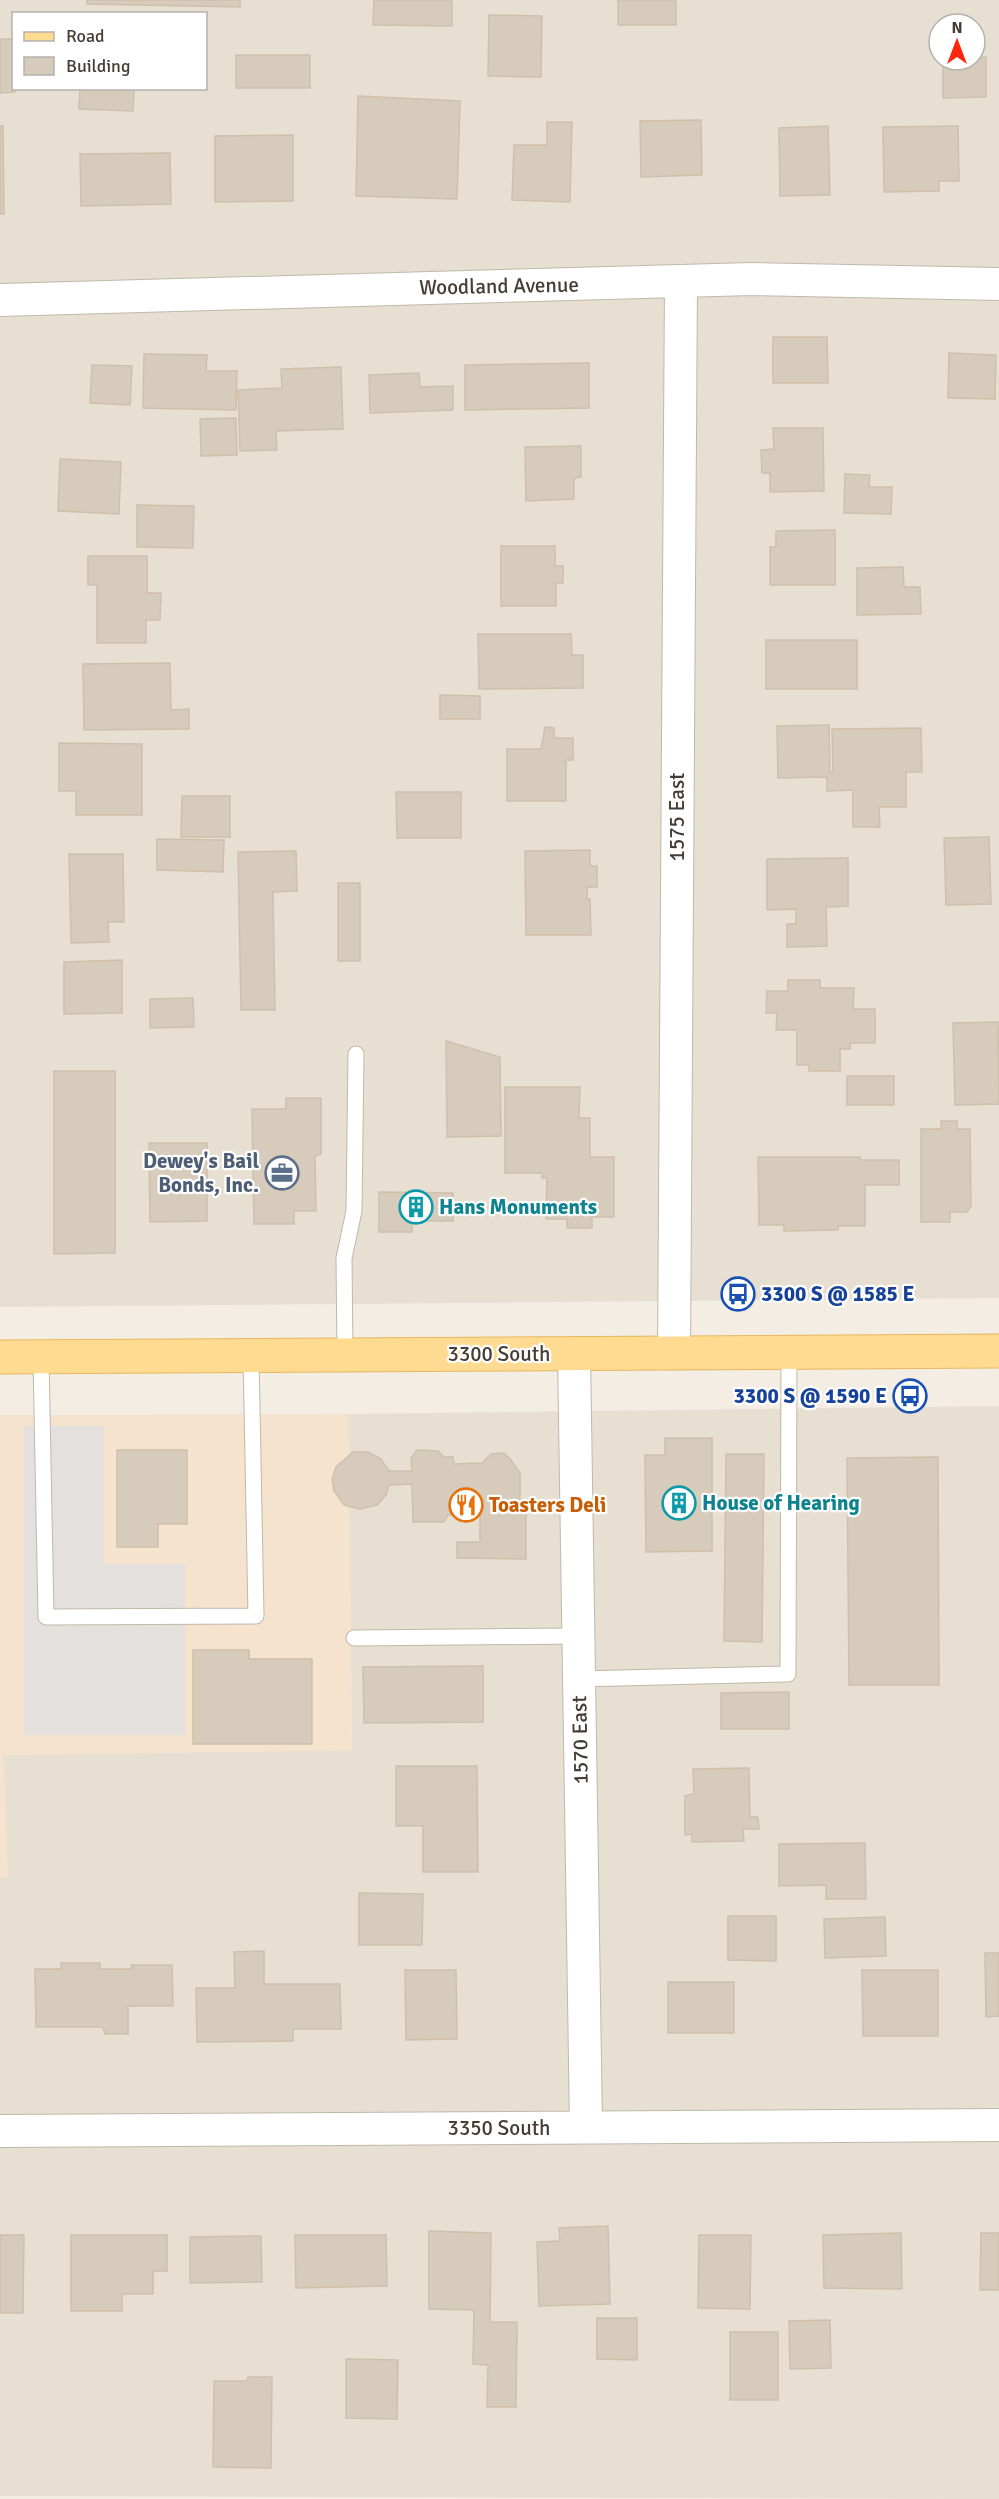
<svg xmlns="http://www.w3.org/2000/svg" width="999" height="2499" font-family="Signika,sans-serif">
  <rect width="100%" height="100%" fill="#f3ede4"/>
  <!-- residential -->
  <path fill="#e7dfd2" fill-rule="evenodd" d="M0 0H999V1298L0 1307ZM14 14H206V88H14ZM939 24H975V60H939Z
    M999 1406V2499L0 2496V1877H8L3 1755 352 1750 348 1414Z"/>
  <!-- commercial -->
  <path fill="#f6e3ce" d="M348 1414 352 1750 3 1755 8 1877H0V1415Z"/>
  <!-- parking -->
  <path fill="#e3e0dd" d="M24 1426H104V1564H185V1735H24Z"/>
  <!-- building -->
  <path fill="#d7cbbc" stroke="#cfc0ac" stroke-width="1.5" d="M87 0H240V7L87 4Z
    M374 0H452V26L373 25Z
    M618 0H676V25H618Z
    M489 15 542 16 541 77 488 76Z
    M0 39H13L15 92 0 93Z
    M236 55H310V88H236Z
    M986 57V97L943 98V60Z
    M80 88H134L133 111 79 109Z
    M358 96 460 101 457 199 356 196Z
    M701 120 702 175 641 177 640 121Z
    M547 122H572L570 202 512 200 514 145H547Z
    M0 126H3L4 214H0Z
    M828 126 830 195 780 196 779 128Z
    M958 126 959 181H939V191L884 192 883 127Z
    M293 135V201L215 202V136Z
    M170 153 171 204 81 206 80 154Z
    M773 337H827L828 383H773Z
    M949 353 996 355 995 399 948 398Z
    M144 354 207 355 206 371H237L236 410 143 408Z
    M589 363V408L465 410V365Z
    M92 365 132 366 130 405 90 403Z
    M341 367 343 429 276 431 277 450 240 451 238 390 282 388 281 369Z
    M419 373 420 387 453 386V410L370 413 369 375Z
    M236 418 237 455 201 456 200 419Z
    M773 428H823L824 491 770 492V473H762L761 450 774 449Z
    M581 446V477L574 478V499L526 501 525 447Z
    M60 459 121 462 119 514 58 511Z
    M845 474 870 475 869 487H892L891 514 844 513Z
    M137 505 194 506 193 548 137 547Z
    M835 530V585H770V547H776V531Z
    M501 546H555V566H563V583H556V606H501Z
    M88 556H147V593H161L160 620H146V643H97V585H88Z
    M903 567 904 587H920L921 614 857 615V568Z
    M478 634H571L572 655H583V688L479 689Z
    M766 640H857V689H766Z
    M170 663 171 710 189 709V729L84 730 83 664Z
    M440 695 480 696V719H440Z
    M829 725 830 772H833L832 729 921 728 922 772H906V807H879L880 827H853V790L827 791V777L778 778 777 726Z
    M545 727 554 728V738H573V760H566V801H507V749H541Z
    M59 743 142 744V815H76V791H59Z
    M396 792H461V838H397Z
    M182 796H230V837H181Z
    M989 837 991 904 946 905 944 838Z
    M157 839 224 840 223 872 157 870Z
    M590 850V866H597V887H587V899H590L591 935H526L525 851Z
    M296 851 297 891 273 892 275 1010H241L238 852Z
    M69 854H123L124 922H108L109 942 71 943Z
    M848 858V906L826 907 827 946 787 947V924H796V909L767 910V859Z
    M338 883H360V961H338Z
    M122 960V1013L64 1014V962Z
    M788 980H820V988H854L853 1009H875V1043H850V1049H840V1071H809V1065H797V1030H776L777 1013H766L767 991H788Z
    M193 998 194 1027 150 1028V999Z
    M998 1022 999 1104 955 1105 953 1023Z
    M446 1041 500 1057 501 1136 447 1137Z
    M54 1071H115V1253L54 1254Z
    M847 1076H894V1105H847Z
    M505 1087H580L579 1118H590V1157H614V1217H592V1228H567V1219H546L547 1178H542V1173H505Z
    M286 1098H321V1154L315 1156 316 1211H294V1224H254L252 1109H286Z
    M941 1121H957V1129H970L971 1206 967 1212H950V1222H921V1129H941Z
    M149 1143H207V1221L150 1222Z
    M758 1157H860V1160H899V1185H865V1226H838V1230L784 1231V1225H759Z
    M379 1192 453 1193V1221H412V1232H379Z
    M665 1438H712V1551L646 1552 645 1455H665Z
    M117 1450H187V1524H158V1547H117Z
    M417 1450 438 1451 444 1457H453L454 1464 482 1463 491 1454 504 1453 510 1459 520 1473V1507H526V1559L457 1558V1542H480V1515H448L444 1522H413L412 1484 389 1485 386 1495 377 1505 360 1509 344 1505 334 1491 332 1479 336 1467 353 1452H368L381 1459 389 1471H412L411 1458Z
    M726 1454H764L762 1642 724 1641Z
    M938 1457 939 1685H849L847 1458Z
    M193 1650H249V1659H312V1744H193Z
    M483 1666V1722L364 1723 363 1667Z
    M789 1692V1729H721V1693Z
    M396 1766H477L478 1872H423V1826H396Z
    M749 1768 750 1817H758L759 1829H743L744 1841 692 1842V1834L685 1835V1796L694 1794 693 1769Z
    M865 1843 866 1899H826V1885L779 1886V1844Z
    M359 1893 423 1894 422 1945H359Z
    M728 1916H776V1961L728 1960Z
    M885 1917 886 1956 825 1958 824 1919Z
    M264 1951V1984H340L341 2029H293V2041L197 2042 196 1988H235L234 1952Z
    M985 1953H999V2016L986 2017Z
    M61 1963H100V1969H132L131 1965H172L173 2006H128V2034H105L103 2027H36L35 1969H61Z
    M405 1970H456L457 2039 406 2040Z
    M862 1970H938V2036H863Z
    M668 1982H734V2033H668Z
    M608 2226 610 2304 539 2306 537 2242 560 2241 559 2228Z
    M429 2231 491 2233 490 2322H517L516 2407H487L488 2365 473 2364 474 2310 429 2309Z
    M901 2233 902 2289 824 2288 823 2235Z
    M981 2233H999V2290H980Z
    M0 2235H24L23 2313H0Z
    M71 2235H167V2271H153V2294H122V2311H71Z
    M295 2235H386L387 2286 296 2288Z
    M699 2235H751L750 2309 698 2308Z
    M261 2236 262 2282 190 2283V2237Z
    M597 2318H637V2360L597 2359Z
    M830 2320 831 2368 790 2369 789 2321Z
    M730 2332H778V2400H730Z
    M346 2359 398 2360 397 2419 346 2418Z
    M248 2377H272L271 2468 213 2467 214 2381H247Z"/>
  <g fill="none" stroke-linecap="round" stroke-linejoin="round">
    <defs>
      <path id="service" d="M345 1355 344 1258 354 1211 356 1054
        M41 1357 46 1617 256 1616 251 1355
        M354 1638 578 1636
        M579 1679 788 1674 789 1353"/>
      <path id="minor" d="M0 300 752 279 999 284
        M574 1353 586 2127
        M674 1353 681 281
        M0 2131 999 2125"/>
      <path id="primary" d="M0 1357 999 1351"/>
    </defs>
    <!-- service casing -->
    <use href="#service" stroke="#c1b8a9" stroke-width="17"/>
    <!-- minor casing -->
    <use href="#minor" stroke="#c1b8a9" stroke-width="34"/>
    <!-- primary casing -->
    <use href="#primary" stroke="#e7b75e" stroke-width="35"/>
    <!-- service -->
    <use href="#service" stroke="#fff" stroke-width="15"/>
    <!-- minor -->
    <use href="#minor" stroke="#fff" stroke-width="32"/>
    <!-- primary -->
    <use href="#primary" stroke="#ffda91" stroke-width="33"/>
  </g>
  <!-- icons -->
  <defs>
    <symbol id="office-ring" viewBox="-11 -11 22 22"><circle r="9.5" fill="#fff" stroke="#5c6f8a" stroke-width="1.5"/><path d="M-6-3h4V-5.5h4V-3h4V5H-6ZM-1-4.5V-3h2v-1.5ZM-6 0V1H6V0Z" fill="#5c6f8a"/></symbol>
    <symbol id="building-ring" viewBox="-11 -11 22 22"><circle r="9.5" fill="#fff" stroke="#0f9aa8" stroke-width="1.5"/><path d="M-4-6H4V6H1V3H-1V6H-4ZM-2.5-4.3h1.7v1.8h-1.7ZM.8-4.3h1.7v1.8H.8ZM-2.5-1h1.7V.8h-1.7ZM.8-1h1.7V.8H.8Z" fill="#0f9aa8"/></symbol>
    <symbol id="bus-ring" viewBox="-11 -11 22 22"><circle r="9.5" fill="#fff" stroke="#1a4fb4" stroke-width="1.5"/><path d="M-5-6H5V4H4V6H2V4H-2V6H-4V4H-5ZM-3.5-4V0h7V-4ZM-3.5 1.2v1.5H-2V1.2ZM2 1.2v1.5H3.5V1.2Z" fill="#1a4fb4"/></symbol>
    <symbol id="restaurant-ring" viewBox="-11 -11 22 22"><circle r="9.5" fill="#fff" stroke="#e8710a" stroke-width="1.5"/><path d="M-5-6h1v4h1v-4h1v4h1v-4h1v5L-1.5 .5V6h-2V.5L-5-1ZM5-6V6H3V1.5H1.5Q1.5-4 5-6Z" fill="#e8710a"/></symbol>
  </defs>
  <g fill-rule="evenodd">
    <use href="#office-ring" x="263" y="1154" width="38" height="38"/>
    <use href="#building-ring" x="397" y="1188" width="38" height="38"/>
    <use href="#bus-ring" x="719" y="1275" width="38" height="38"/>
    <use href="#bus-ring" x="891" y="1377" width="38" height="38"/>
    <use href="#building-ring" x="660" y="1484" width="38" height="38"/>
    <use href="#restaurant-ring" x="447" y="1486" width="38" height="38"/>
  </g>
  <g text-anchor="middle" stroke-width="4.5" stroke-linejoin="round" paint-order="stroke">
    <!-- street labels -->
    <g font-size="21" fill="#453d34" stroke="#fff">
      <text transform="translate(499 286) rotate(-1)" y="7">Woodland Avenue</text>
      <text transform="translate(677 817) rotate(-90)" y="7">1575 East</text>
      <text x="499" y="1361">3300 South</text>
      <text transform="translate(580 1740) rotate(-91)" y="7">1570 East</text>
      <text x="499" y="2135">3350 South</text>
    </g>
    <!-- service labels -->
    <g font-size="21" font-weight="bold" fill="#4e5e75" stroke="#fff" text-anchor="end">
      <text x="259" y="1168">Dewey's Bail<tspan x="259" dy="24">Bonds, Inc.</tspan></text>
    </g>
    <!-- culture labels -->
    <g font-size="21" font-weight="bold" fill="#0d838f" stroke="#fff" text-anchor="start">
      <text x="439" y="1214">Hans Monuments</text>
      <text x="702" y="1510">House of Hearing</text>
    </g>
    <!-- transit labels -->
    <g font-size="21" font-weight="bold" fill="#164399" stroke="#fff" text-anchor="start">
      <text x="761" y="1301">3300 S @ 1585 E</text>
      <text x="887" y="1403" text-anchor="end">3300 S @ 1590 E</text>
    </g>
    <!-- food labels -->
    <g font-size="21" font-weight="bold" fill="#c56008" stroke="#fff" text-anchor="start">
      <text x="489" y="1512">Toasters Deli</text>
    </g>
  </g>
  <!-- legend -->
  <rect x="12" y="12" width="195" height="78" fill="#ffffff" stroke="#b5b1ae" stroke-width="1.5"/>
  <rect x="24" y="32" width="30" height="9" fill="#ffda91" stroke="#b5b1ae" stroke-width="1.5"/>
  <text x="66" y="42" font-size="18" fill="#453d34">Road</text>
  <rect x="24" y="57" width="30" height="18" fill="#d7cbbc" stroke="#b5b1ae" stroke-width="1.5"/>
  <text x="66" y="72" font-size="18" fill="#453d34">Building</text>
  <!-- north arrow -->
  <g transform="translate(957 42)"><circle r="28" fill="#ffffff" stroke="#b5b1ae" stroke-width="1.5"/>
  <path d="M0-4.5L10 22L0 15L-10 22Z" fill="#ff260f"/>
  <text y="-9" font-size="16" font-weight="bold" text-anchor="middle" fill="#453d34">N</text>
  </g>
</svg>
